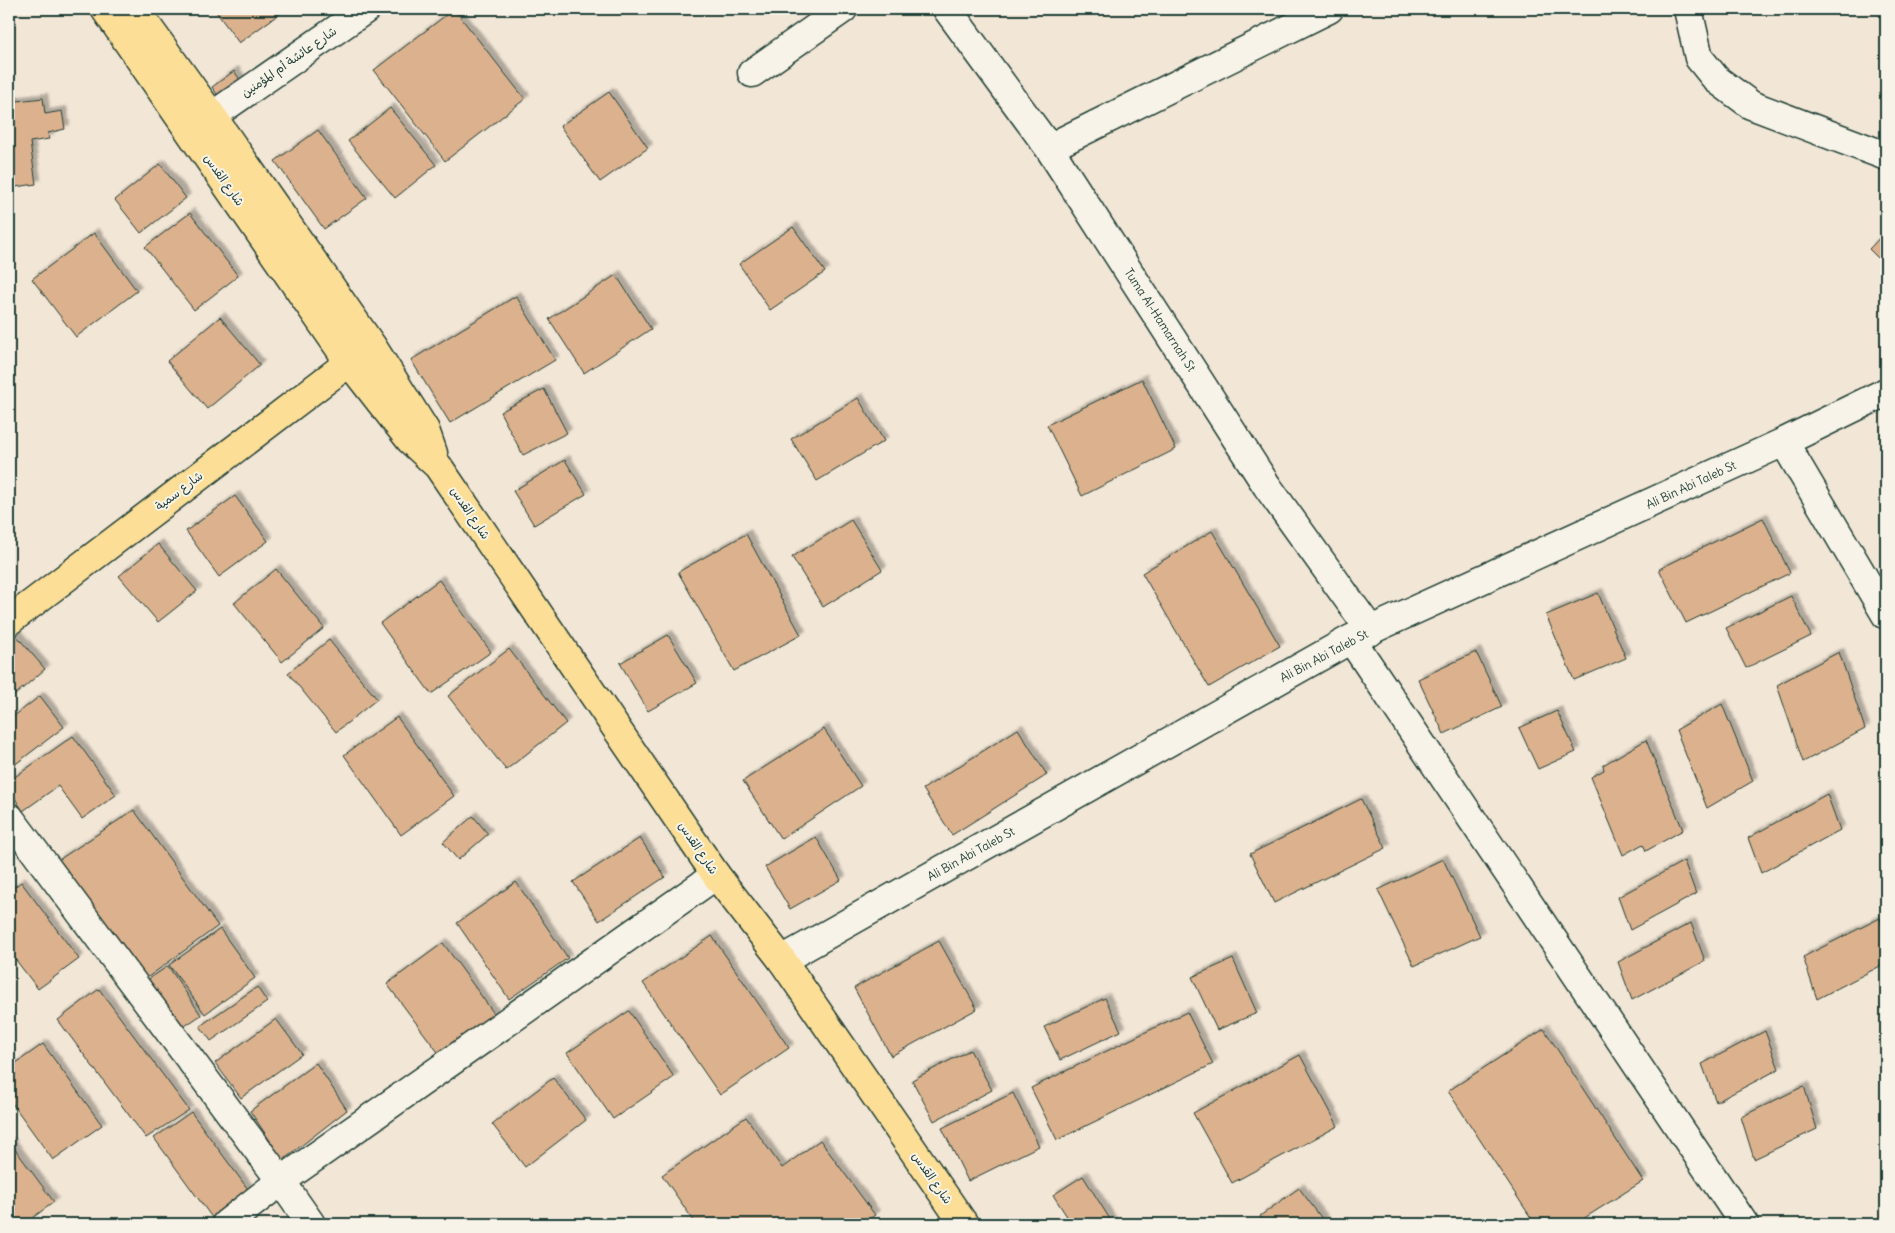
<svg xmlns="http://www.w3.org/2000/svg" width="1895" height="1233" font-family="Delius,'Playpen Sans Arabic',sans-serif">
  <defs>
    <filter id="shadow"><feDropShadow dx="4.5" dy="-4.5" stdDeviation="1" flood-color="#0004"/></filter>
  </defs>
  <rect width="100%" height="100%" fill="#f2e6d6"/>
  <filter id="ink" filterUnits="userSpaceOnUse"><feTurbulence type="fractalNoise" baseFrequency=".02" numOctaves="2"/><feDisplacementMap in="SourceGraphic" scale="10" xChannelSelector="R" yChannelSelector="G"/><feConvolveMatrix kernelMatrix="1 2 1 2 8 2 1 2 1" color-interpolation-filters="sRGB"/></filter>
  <g filter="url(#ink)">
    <!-- building -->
    <path fill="#dcb18d" stroke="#1f3d34" filter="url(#shadow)" d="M214 9H286L239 43Z
      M454 9 525 99 445 161 374 70Z
      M234 71 245 87 223 103 212 87Z
      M609 92 648 148 600 182 560 126Z
      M43 98 45 114 62 111 65 129 48 133 49 139 30 142 36 184 9 188V102Z
      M390 108 436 165 395 198 348 141Z
      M318 130 367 198 324 229 275 161Z
      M160 164 186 198 141 233 115 200Z
      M190 213 238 276 194 310 145 247Z
      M793 227 825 272 770 310 739 264Z
      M1886 231V266L1869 249Z
      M94 233 137 291 76 337 32 279Z
      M616 275 651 329 584 373 549 319Z
      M516 296 555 360 450 423 411 360Z
      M220 317 260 365 207 409 167 361Z
      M1142 379 1176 449 1082 496 1047 425Z
      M544 389 567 433 523 455 500 412Z
      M858 398 884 441 817 481 791 439Z
      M565 460 586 494 534 525 513 491Z
      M235 496 268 541 219 577 186 531Z
      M1763 518 1790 573 1686 623 1659 569Z
      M851 520 882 570 823 607 792 557Z
      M1212 531 1280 646 1209 687 1142 573Z
      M746 534 801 635 734 671 678 572Z
      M158 544 197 591 158 622 119 576Z
      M276 569 324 628 282 662 234 603Z
      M439 580 491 652 431 694 380 623Z
      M1598 593 1626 658 1574 680 1546 615Z
      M1791 596 1811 636 1746 668 1726 628Z
      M15 634 45 669 9 700V639Z
      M668 635 697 683 648 711 620 663Z
      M329 640 377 699 336 732 288 673Z
      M509 649 566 723 506 770 448 696Z
      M1476 652 1502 707 1444 734 1418 679Z
      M1839 652 1865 729 1803 762 1777 685Z
      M40 696 64 727 9 769V720Z
      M1722 704 1753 781 1707 808 1676 730Z
      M1557 711 1576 752 1538 769 1519 728Z
      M397 717 454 796 401 835 344 755Z
      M824 729 861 786 781 839 743 781Z
      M1018 729 1047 775 952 835 923 789Z
      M73 736 116 795 82 819 58 786 23 811 9 789V781Z
      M1646 740 1683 830 1646 851 1643 844 1623 855 1591 777 1604 770 1603 765Z
      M1827 794 1840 830 1761 873 1748 838Z
      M1361 799 1386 848 1274 903 1250 854Z
      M134 810 218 926 144 980 57 861Z
      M473 816 488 834 458 860 443 842Z
      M816 837 841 880 790 909 765 867Z
      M640 838 665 877 599 921 573 882Z
      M1443 859 1480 936 1414 966 1378 890Z
      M1684 861 1696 894 1630 930 1618 897Z
      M21 882 79 959 38 989 9 951V891Z
      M516 882 568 958 509 999 457 923Z
      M1880 918 1886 937V963L1817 999 1803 957Z
      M1691 923 1705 961 1632 1000 1618 962Z
      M220 929 255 978 205 1014 169 965Z
      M712 936 789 1048 720 1095 643 983Z
      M939 941 977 1009 891 1056 854 988Z
      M443 943 498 1019 443 1059 387 984Z
      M1233 959 1257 1013 1217 1030 1192 977Z
      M168 966 201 1015 179 1030 146 981Z
      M257 987 267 1002 211 1041 200 1026Z
      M99 989 189 1110 146 1138 58 1020Z
      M1105 998 1121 1031 1060 1060 1044 1027Z
      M629 1011 674 1077 613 1119 567 1053Z
      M1187 1012 1213 1064 1057 1140 1031 1088Z
      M276 1019 302 1054 241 1098 215 1063Z
      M1544 1029 1643 1181 1575 1224H1535L1448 1091Z
      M1765 1031 1779 1069 1716 1102 1702 1064Z
      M43 1044 102 1125 53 1160 9 1099V1068Z
      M970 1050 992 1090 934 1121 912 1080Z
      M1300 1055 1338 1126 1232 1183 1193 1113Z
      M316 1063 347 1110 283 1160 250 1111Z
      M553 1078 586 1120 525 1167 492 1124Z
      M1804 1086 1817 1129 1754 1159 1741 1117Z
      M1013 1093 1039 1146 968 1181 942 1128Z
      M191 1112 253 1196 216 1223 154 1138Z
      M746 1117 782 1168 820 1140 875 1215 862 1224H817L816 1223 814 1224H696L662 1175Z
      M9 1141 54 1202 24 1224H9Z
      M1083 1176 1113 1224H1072L1053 1195Z
      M1299 1188 1326 1224H1265L1260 1216Z"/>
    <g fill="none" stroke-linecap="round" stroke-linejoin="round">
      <defs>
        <path id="minor" d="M947 9 1049 148 1267 486 1371 631
          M1688 9 1699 58 1716 79 1751 105 1886 156
          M752 73 843 9
          M212 116 366 9
          M1049 148 1329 9
          M1784 442 1886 615
          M1351 639 1744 1224
          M9 817 281 1181 311 1224
          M782 960 1351 639 1784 442 1886 392
          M226 1224 281 1181 716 875"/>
        <path id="major" d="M105 9 349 362 410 440 438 466 716 875 782 960 964 1224
          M135 9 212 116 372 346 425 430 433 453
          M9 621 364 351"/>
      </defs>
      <!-- minor casing -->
      <use href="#minor" stroke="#1f3d34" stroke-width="31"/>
      <!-- major casing -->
      <use href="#major" stroke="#1f3d34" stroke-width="31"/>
      <!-- minor -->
      <use href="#minor" stroke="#f7f3e8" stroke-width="28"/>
      <!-- major -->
      <use href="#major" stroke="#fdde96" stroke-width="28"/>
    </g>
  </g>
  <g text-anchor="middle" stroke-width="4" stroke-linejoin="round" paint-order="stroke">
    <!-- street labels -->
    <g font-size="12" fill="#1f3d34" stroke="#f7f3e8">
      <text transform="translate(289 62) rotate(-35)" y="4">شارع عائشة أم المؤمنين</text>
      <text transform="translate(224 180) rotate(55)" y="4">شارع القدس</text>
      <text transform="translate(1160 320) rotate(57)" y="4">Tuma Al-Hamarnah St</text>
      <text transform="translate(1691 485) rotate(-25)" y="4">Ali Bin Abi Taleb St</text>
      <text transform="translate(179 491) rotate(-37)" y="4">شارع سمية</text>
      <text transform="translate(470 513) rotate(56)" y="4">شارع القدس</text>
      <text transform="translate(1324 656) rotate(-28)" y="4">Ali Bin Abi Taleb St</text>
      <text transform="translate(698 848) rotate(56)" y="4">شارع القدس</text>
      <text transform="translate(971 854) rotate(-29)" y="4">Ali Bin Abi Taleb St</text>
      <text transform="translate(932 1178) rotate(55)" y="4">شارع القدس</text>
    </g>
  </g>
  <!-- margin -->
  <rect width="1895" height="1233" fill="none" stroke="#f7f3e8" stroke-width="30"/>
  <rect x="15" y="15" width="1865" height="1203" fill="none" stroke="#1f3d34" stroke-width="2" filter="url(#ink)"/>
</svg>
